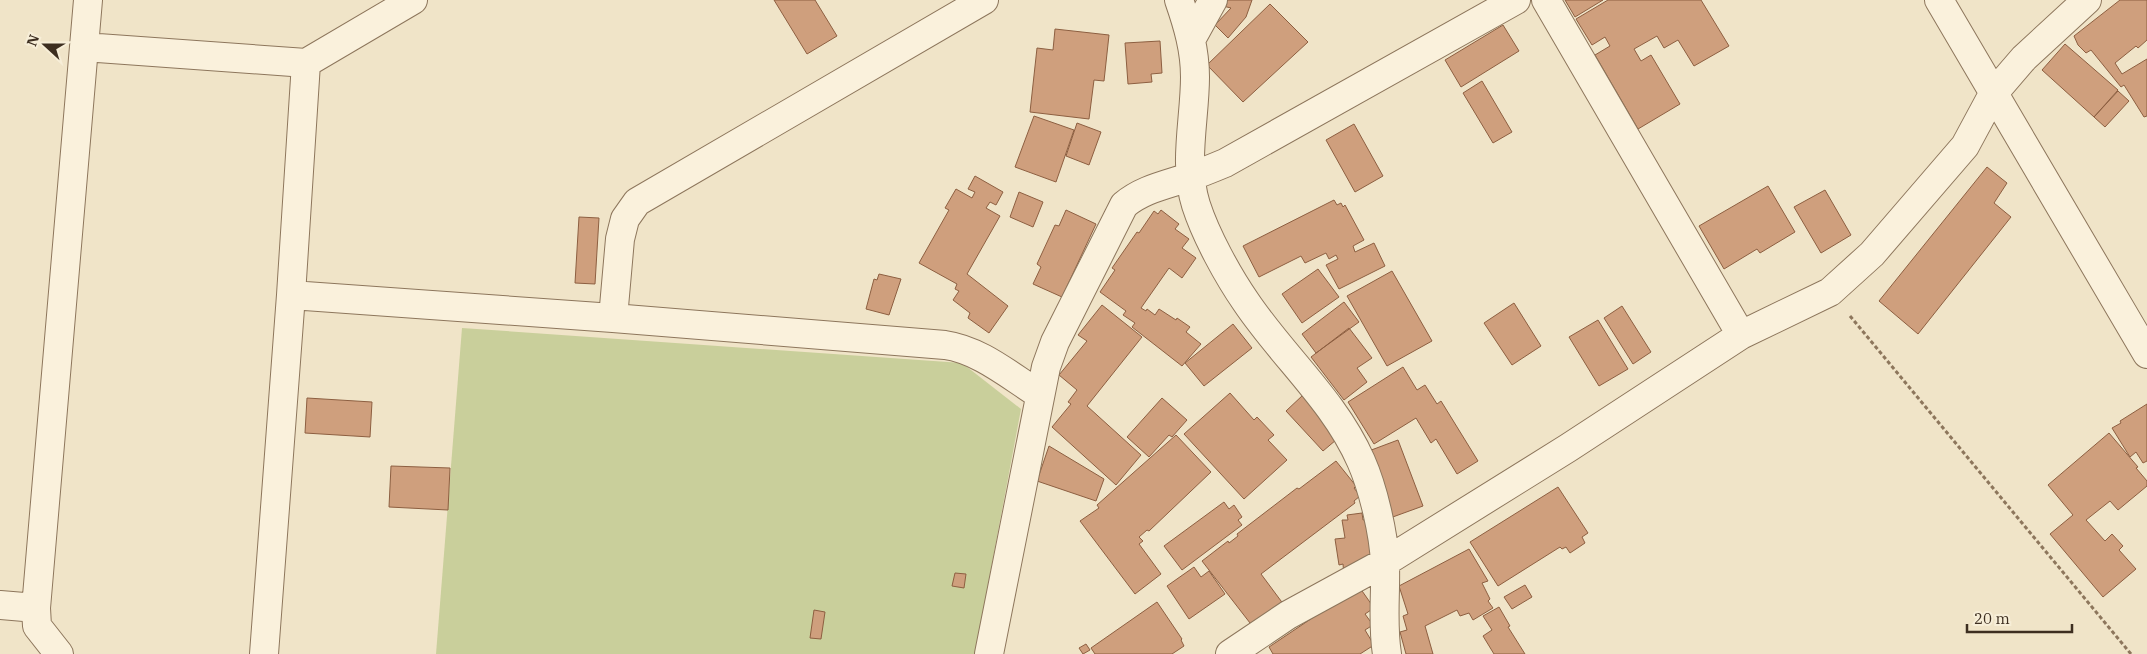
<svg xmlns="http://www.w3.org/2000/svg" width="2147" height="654" font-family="'IBM Plex Serif',serif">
  <rect width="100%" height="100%" fill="#f0e4c8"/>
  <!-- green -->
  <path fill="#c9cf9b" d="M462 328 962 363 1021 409 975 654H436Z"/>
  <!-- building -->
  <path fill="#cf9f7d" stroke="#8d5f41" d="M774 0H815L837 36 807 54Z
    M1226 0H1252L1246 17 1228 38 1215 25 1231 8 1223 6Z
    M1565 0H1603L1575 17Z
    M1608 0H1701L1729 46 1694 66 1678 40 1664 48 1657 36 1634 49 1641 61 1651 55 1680 104 1638 129 1595 55 1610 46 1605 37 1592 45 1576 19Z
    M2120 0H2147V40L2138 48 2136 46 2115 63 2122 74 2147 59V116L2144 117 2124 85 2121 87 2091 50 2086 53 2078 45 2074 36Z
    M1270 4 1308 42 1243 102 1207 65Z
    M1503 25 1519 51 1461 87 1445 60Z
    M1055 29 1109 35 1104 81 1094 80 1089 119 1030 112 1037 48 1053 50Z
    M1160 41 1162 73 1151 74 1152 82 1128 84 1125 43Z
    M2065 44 2118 90 2094 117 2042 70Z
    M1482 81 1512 132 1493 143 1463 93Z
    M2118 91 2129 101 2105 127 2094 117Z
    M1034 116 1074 130 1056 182 1015 167Z
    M1077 123 1101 132 1089 165 1066 156Z
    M1354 124 1383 176 1355 192 1326 140Z
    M1987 167 2007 183 1994 203 2011 217 1918 334 1879 301Z
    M975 176 1003 192 996 205 990 202 986 208 1000 216 967 274 1008 306 989 333 968 318 970 313 953 300 959 291 955 289 957 284 919 263 949 210 945 208 956 189 972 198 975 192 968 189Z
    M1768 186 1795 232 1760 253 1757 249 1724 269 1699 226Z
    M1825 190 1851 235 1821 253 1794 207Z
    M1019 192 1043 202 1033 227 1010 217Z
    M1334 200 1337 205 1341 203 1343 207 1345 205 1364 240 1353 246 1355 252 1374 243 1385 266 1339 289 1326 265 1338 259 1336 255 1329 259 1326 253 1305 263 1301 256 1259 277 1243 246Z
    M1066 210 1096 224 1062 297 1033 284 1041 267 1037 264 1055 225 1059 226Z
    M1161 210 1179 224 1175 229 1189 239 1182 248 1196 258 1182 278 1169 268 1141 308 1146 311 1147 309 1155 315 1159 309 1176 320 1177 318 1190 327 1186 332 1201 344 1182 366 1132 327 1135 323 1123 315 1126 311 1100 292 1115 270 1112 268 1137 232 1139 233 1154 211 1158 214Z
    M579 217 599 218 595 284 575 283Z
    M1318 269 1339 297 1302 323 1282 294Z
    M1392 271 1432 341 1387 366 1347 296Z
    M879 274 901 279 889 315 866 309 874 279 877 280Z
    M1344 302 1359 322 1316 353 1302 334Z
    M1514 303 1541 346 1512 365 1484 323Z
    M1102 305 1142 337 1087 406 1141 455 1116 485 1052 427 1071 404 1068 402 1077 390 1059 375 1087 341 1078 335Z
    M1622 306 1651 352 1633 364 1604 318Z
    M1598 320 1628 369 1599 386 1569 337Z
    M1233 324 1252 348 1204 386 1185 363Z
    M1349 328 1372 358 1357 368 1367 382 1344 400 1311 357Z
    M1403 367 1417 390 1425 385 1437 404 1441 401 1478 461 1457 474 1436 439 1431 443 1416 418 1374 444 1348 402Z
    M1230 393 1254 420 1257 417 1274 435 1268 440 1287 460 1244 499 1184 434Z
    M1303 395 1334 429 1329 432 1336 440 1323 451 1286 411Z
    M307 398 372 402 370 437 305 433Z
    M1162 398 1187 420 1172 437 1169 435 1149 457 1127 437Z
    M2147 404V461L2143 463 2136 452 2130 457 2112 428 2121 423 2120 421Z
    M2109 433 2138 467 2136 468 2147 481V486L2118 510 2110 501 2086 520 2105 541 2112 534 2123 546 2119 550 2136 569 2103 597 2050 534 2073 515 2048 485Z
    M1176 435 1211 472 1149 531 1147 530 1139 537 1143 541 1139 544 1161 574 1135 594 1080 521 1099 508 1097 505Z
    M1398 440 1423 506 1390 518 1366 452Z
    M1049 446 1104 479 1096 501 1037 481Z
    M1336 461 1356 486 1354 488 1360 496 1354 501 1355 503 1261 574 1287 609 1257 632 1202 561 1228 541 1229 543 1238 536 1237 534 1297 488 1299 489Z
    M391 466 450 468 448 510 389 507Z
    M1558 487 1588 533 1582 537 1585 543 1570 553 1566 547 1562 549 1560 547 1498 586 1470 542Z
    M1224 502 1229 509 1234 505 1242 517 1238 520 1242 525 1182 570 1164 546Z
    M1362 513 1363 520 1369 519 1375 557 1344 576 1343 564 1339 565 1335 539 1345 538 1342 520H1348L1347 515Z
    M1469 549 1488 581 1482 583 1490 599 1488 601 1493 608 1473 620 1469 613 1460 616 1457 610 1425 626 1433 654H1406L1400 632 1407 630 1403 616 1408 614 1399 586Z
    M1194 567 1201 577 1209 571 1225 594 1189 619 1167 586Z
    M955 573 966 574 964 588 952 586Z
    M1525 585 1532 597 1512 609 1504 597Z
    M1360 588 1374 608 1365 614 1373 625 1365 630 1374 645 1360 654H1273L1269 647 1345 596Z
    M1157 602 1182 639 1181 640 1184 646 1172 654H1095L1091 648Z
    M1499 607 1510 626 1508 627 1525 654H1494L1483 636 1492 630 1483 616Z
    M814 610 825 612 821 639 810 638Z
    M1086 644 1090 650 1083 654 1079 648Z"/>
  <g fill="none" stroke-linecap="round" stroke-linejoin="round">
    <defs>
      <path id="minor" d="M1179 0C1188 26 1195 50 1195 77 1195 119 1183 164 1196 205 1206 236 1228 276 1246 302 1283 357 1334 400 1361 461 1373 488 1384 534 1385 564 1386 594 1382 624 1387 654
        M1546 0 1741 335
        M1939 0 2147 354
        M1192 38 1213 0
        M84 47 306 63 413 0
        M291 295 613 318 945 345C980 350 1010 376 1039 394
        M613 318 620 239 625 219 637 202 984 0
        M0 605 36 608
        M59 654 37 626 36 608 88 0
        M264 654 291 295 306 63
        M989 654 1046 367 1055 342 1124 205C1143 189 1166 185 1189 177 1201 173 1213 168 1225 163L1516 0
        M1230 654 1288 615 1385 562 1568 448 1741 335 1830 292 1872 254 1965 146 1993 94 2024 58 2087 0"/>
    </defs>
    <!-- minor casing -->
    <use href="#minor" stroke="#8d765c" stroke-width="30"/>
    <!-- path -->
    <path stroke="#8d765c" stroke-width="3" stroke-dasharray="4 2.5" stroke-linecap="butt" d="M1850 316 2131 654"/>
    <!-- minor -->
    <use href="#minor" stroke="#faf1dc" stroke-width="28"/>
  </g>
  <!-- north arrow -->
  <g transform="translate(45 45) rotate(291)" stroke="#f7eed8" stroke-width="4" paint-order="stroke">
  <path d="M0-4L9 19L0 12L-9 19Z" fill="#3d2e20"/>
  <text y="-8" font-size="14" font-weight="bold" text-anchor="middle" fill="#3d2e20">N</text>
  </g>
  <!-- scale -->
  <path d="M1967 624v8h105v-8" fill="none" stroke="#3d2e20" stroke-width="2.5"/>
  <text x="1974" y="624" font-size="15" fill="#3d2e20" stroke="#f7eed8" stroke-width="4" paint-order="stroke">20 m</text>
</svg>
